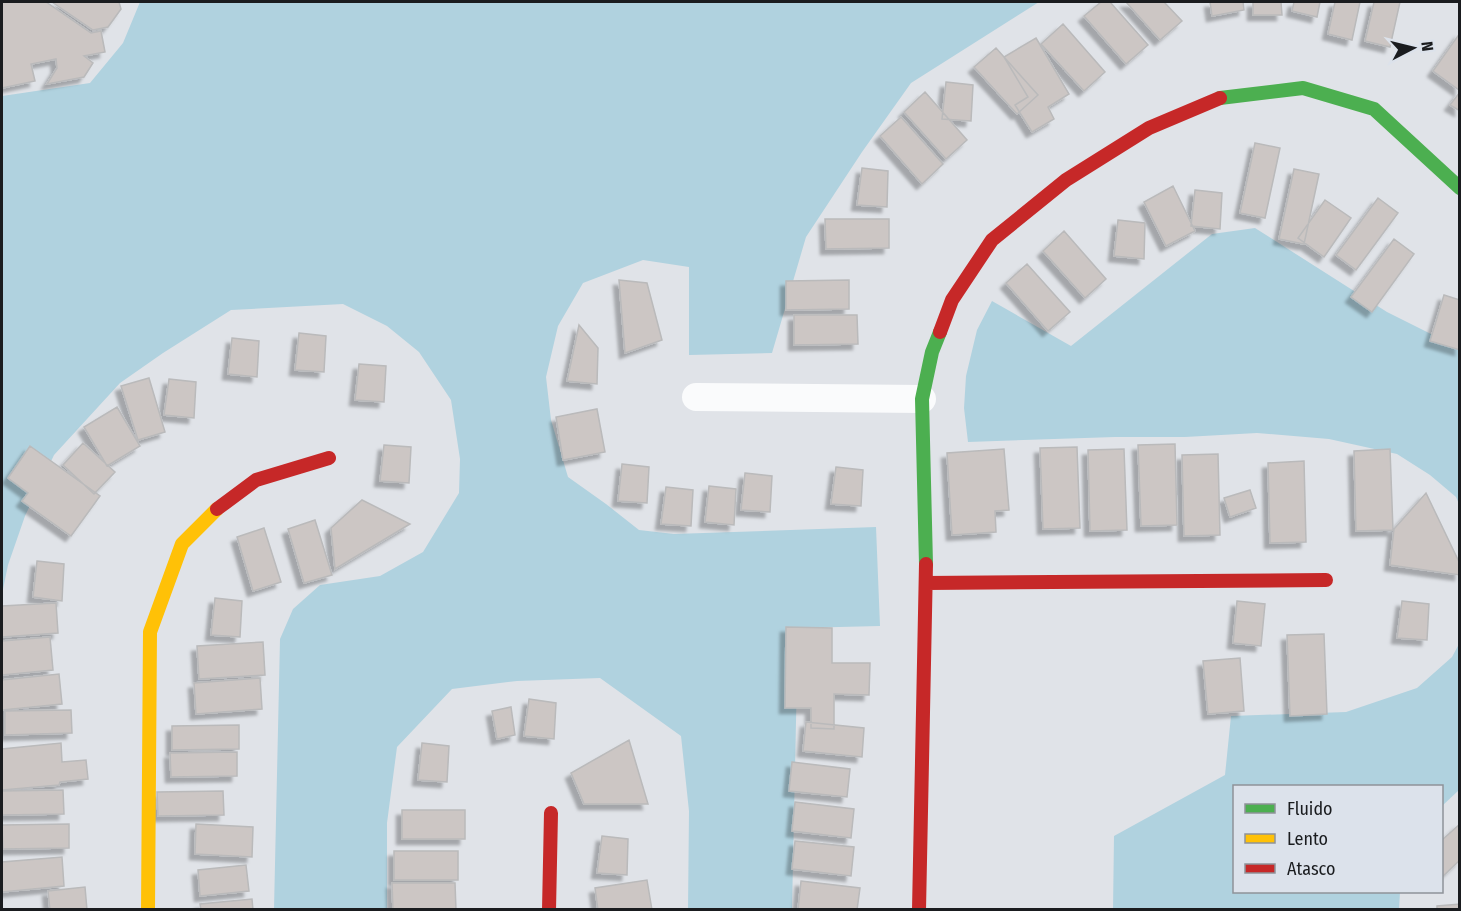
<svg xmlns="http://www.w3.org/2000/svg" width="1461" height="911" font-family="'Fira Sans Condensed',sans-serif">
  <defs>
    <filter id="shadow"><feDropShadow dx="-5.5" dy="5.5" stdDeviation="1.5" flood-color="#0004"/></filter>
  </defs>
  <rect width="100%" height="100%" fill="#e0e3e8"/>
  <!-- water -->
  <path fill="#b0d2df" d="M140 2H1039L911 83 862 152 806 237 772 353 689 355V267L643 260 583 283 558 326 546 377 551 420 568 477 606 504 639 530 674 534 876 527 880 626 798 628 792 909H688L689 811 681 736 600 678 517 681 452 689 397 747 387 823V909H274L280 639 293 609 320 585 380 576 423 552 459 493 460 459 451 400 419 352 387 326 343 304 231 310 163 353 120 383 54 455 25 516 8 565 2 594V96L90 83 123 43Z
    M1255 228 1387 312 1459 348V504L1456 497 1430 475 1397 454 1329 439 1257 433 1185 437H1115L968 442 964 408 966 376 977 330 992 301 1071 346 1212 234Z
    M1459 644V790L1442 806V786H1234V892H1400L1399 909 1113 910 1114 836 1225 775 1231 716 1346 712 1417 688 1452 657Z"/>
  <!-- building -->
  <path fill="#ccc6c4" stroke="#bababb" stroke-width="1.5" filter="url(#shadow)" d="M2 2H46L91 33 101 31 105 52 84 56 93 63 84 77 47 84 57 68 56 59 31 64 35 81 2 88Z
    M52 2H119L121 9 108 27 93 30Z
    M1101 2H1110L1148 45 1126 64 1084 16Z
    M1126 2H1164L1182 21 1160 40Z
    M1210 2H1243L1244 10 1212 16Z
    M1253 2H1281L1282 15H1253Z
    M1294 2H1320L1317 17 1292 11Z
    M1335 2H1360L1352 40 1328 34Z
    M1374 2H1400L1390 47 1365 41Z
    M1063 24 1105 72 1084 91 1041 44Z
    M1460 33V89L1459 90 1433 71Z
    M1036 38 1069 94 1048 107 1054 119 1032 132 1015 105 1028 97 1004 57Z
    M996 48 1038 95 1017 114 974 67Z
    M946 82 973 85 971 121 942 119Z
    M925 92 967 140 946 159 904 112Z
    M1460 92V111L1450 105Z
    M901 117 943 164 922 184 880 136Z
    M1255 143 1280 148 1265 218 1240 213Z
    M862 168 888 171 887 207 857 205Z
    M1294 169 1319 174 1304 244 1279 239Z
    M1173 186 1195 231 1166 246 1144 202Z
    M1195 190 1222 193 1220 229 1191 226Z
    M1378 198 1398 213 1356 270 1336 255Z
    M1325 200 1351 218 1324 257 1298 238Z
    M825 219H889V248L826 249Z
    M1118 220 1145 223 1144 259 1114 256Z
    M1064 231 1106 279 1085 298 1043 251Z
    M1394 239 1414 254 1372 312 1351 297Z
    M1027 264 1070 312 1048 331 1006 283Z
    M619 280 647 283 662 340 625 353Z
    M849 280V309L786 310V281Z
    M1444 295 1460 300V350L1430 341Z
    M794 315H857L858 344 794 345Z
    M579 325 598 348 597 384 567 381Z
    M299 333 326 336 324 372 295 370Z
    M232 338 259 341 257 377 228 374Z
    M359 364 386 366 384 402 355 400Z
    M149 378 165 432 138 440 121 386Z
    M169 379 196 382 194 418 164 415Z
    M117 407 140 446 107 466 84 427Z
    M597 409 605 452 563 460 556 417Z
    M83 443 115 472 94 494 63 465Z
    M1175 444 1177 525 1141 526 1138 445Z
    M384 445 411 447 409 483 380 481Z
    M30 446 100 496 71 536 22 501 28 493 8 478Z
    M1077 447 1080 528 1043 529 1040 448Z
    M1004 449 1009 510 995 511 996 532 952 535 947 453Z
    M1124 449 1127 530 1090 531 1088 450Z
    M1390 449 1393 530 1356 531 1354 451Z
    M1218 454 1220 535 1184 536 1182 455Z
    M1304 461 1306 542 1270 543 1268 463Z
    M622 464 649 467 647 503 618 501Z
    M836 467 863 470 861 506 831 504Z
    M745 473 772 476 770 512 741 510Z
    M709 486 736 489 734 525 705 522Z
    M666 487 693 490 691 526 661 524Z
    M1250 490 1256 508 1230 517 1224 498Z
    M1426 493 1460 564V575L1390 565 1394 529Z
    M362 500 410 524 335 569 331 528Z
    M315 520 332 575 304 583 288 529Z
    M264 528 281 582 253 591 237 537Z
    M37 561 64 564 62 601 33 597Z
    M215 598 242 601 240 637 211 635Z
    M1237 601 1265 604 1261 646 1233 643Z
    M1402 601 1429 604 1427 640 1397 638Z
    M56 603 58 633 2 637V606Z
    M786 627 832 628V663H870L869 695 834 694V729L811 728V708H785Z
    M1324 634 1327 714 1290 716 1287 635Z
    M50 637 53 670 2 675V641Z
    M263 642 265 675 199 679 197 646Z
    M1240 658 1244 711 1208 714 1203 661Z
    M59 674 62 704 2 710V680Z
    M260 678 262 709 196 714 194 683Z
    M529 699 556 703 554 739 524 736Z
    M511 707 515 735 497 739 492 711Z
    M71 710 72 733 5 735V711Z
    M806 722 864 728 862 757 803 751Z
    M239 725V749L172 750V726Z
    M629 740 648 804H584L571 773Z
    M61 743 62 762 86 760 88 779 60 782 59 785 2 790V749Z
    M422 743 449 746 447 782 418 780Z
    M237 752V776L171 777 170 753Z
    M792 762 850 769 847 797 789 791Z
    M63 790 64 814 2 815V791Z
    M223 791 224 815 158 816 157 792Z
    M795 802 854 809 851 838 792 831Z
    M402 810H465V839H402Z
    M69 824V848L3 849 2 825Z
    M196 824 253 827 252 857 195 854Z
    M1460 824V860L1442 877V840Z
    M602 836 628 839 627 875 597 873Z
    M795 841 854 847 851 876 792 869Z
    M394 851H458V880H394Z
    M62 857 64 886 2 892V862Z
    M246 865 249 891 200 896 198 870Z
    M647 880 652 910H598L595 888Z
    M801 881 860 888 857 910H798Z
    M392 883H455L456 910H393Z
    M85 887 87 910H50L48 891Z
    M252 899 253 910H201L200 904Z
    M1460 904V910H1437V906Z"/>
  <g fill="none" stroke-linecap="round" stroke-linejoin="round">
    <!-- street -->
    <path stroke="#fafbfc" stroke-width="28" d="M696 397 922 399"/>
    <!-- fast -->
    <path stroke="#4caf50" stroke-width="14" d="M1220 98 1303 88 1374 109 1460 188
      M926 564 922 399 932 352 940 332"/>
    <!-- slow -->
    <path stroke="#ffc107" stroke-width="14" d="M148 910 150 632 182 544 217 509"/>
    <!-- jam -->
    <path stroke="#c62828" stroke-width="14" d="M940 332 952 300 992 240 1066 180 1149 128 1220 98
      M217 509 256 480 329 458
      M926 583 1326 580
      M549 910 551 813
      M919 910 926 564"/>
  </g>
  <!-- border -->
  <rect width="1461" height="911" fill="none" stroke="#1a1c1f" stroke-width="6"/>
  <!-- legend -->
  <rect x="1233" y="785" width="210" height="108" fill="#dce2eb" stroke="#8e9399" stroke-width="1.5"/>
  <rect x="1245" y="804" width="30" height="9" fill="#4caf50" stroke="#8e9399" stroke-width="1.5"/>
  <text x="1287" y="815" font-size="18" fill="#1a1c1f">Fluido</text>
  <rect x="1245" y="834" width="30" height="9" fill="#ffc107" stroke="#8e9399" stroke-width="1.5"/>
  <text x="1287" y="845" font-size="18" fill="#1a1c1f">Lento</text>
  <rect x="1245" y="864" width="30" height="9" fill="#c62828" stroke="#8e9399" stroke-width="1.5"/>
  <text x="1287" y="875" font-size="18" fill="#1a1c1f">Atasco</text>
  <!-- north arrow -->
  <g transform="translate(1413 48) rotate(83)" stroke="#dce2eb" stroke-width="4.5" paint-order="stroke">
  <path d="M0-4.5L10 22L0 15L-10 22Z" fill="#1a1c1f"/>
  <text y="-9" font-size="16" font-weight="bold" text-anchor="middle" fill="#1a1c1f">N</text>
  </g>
</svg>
